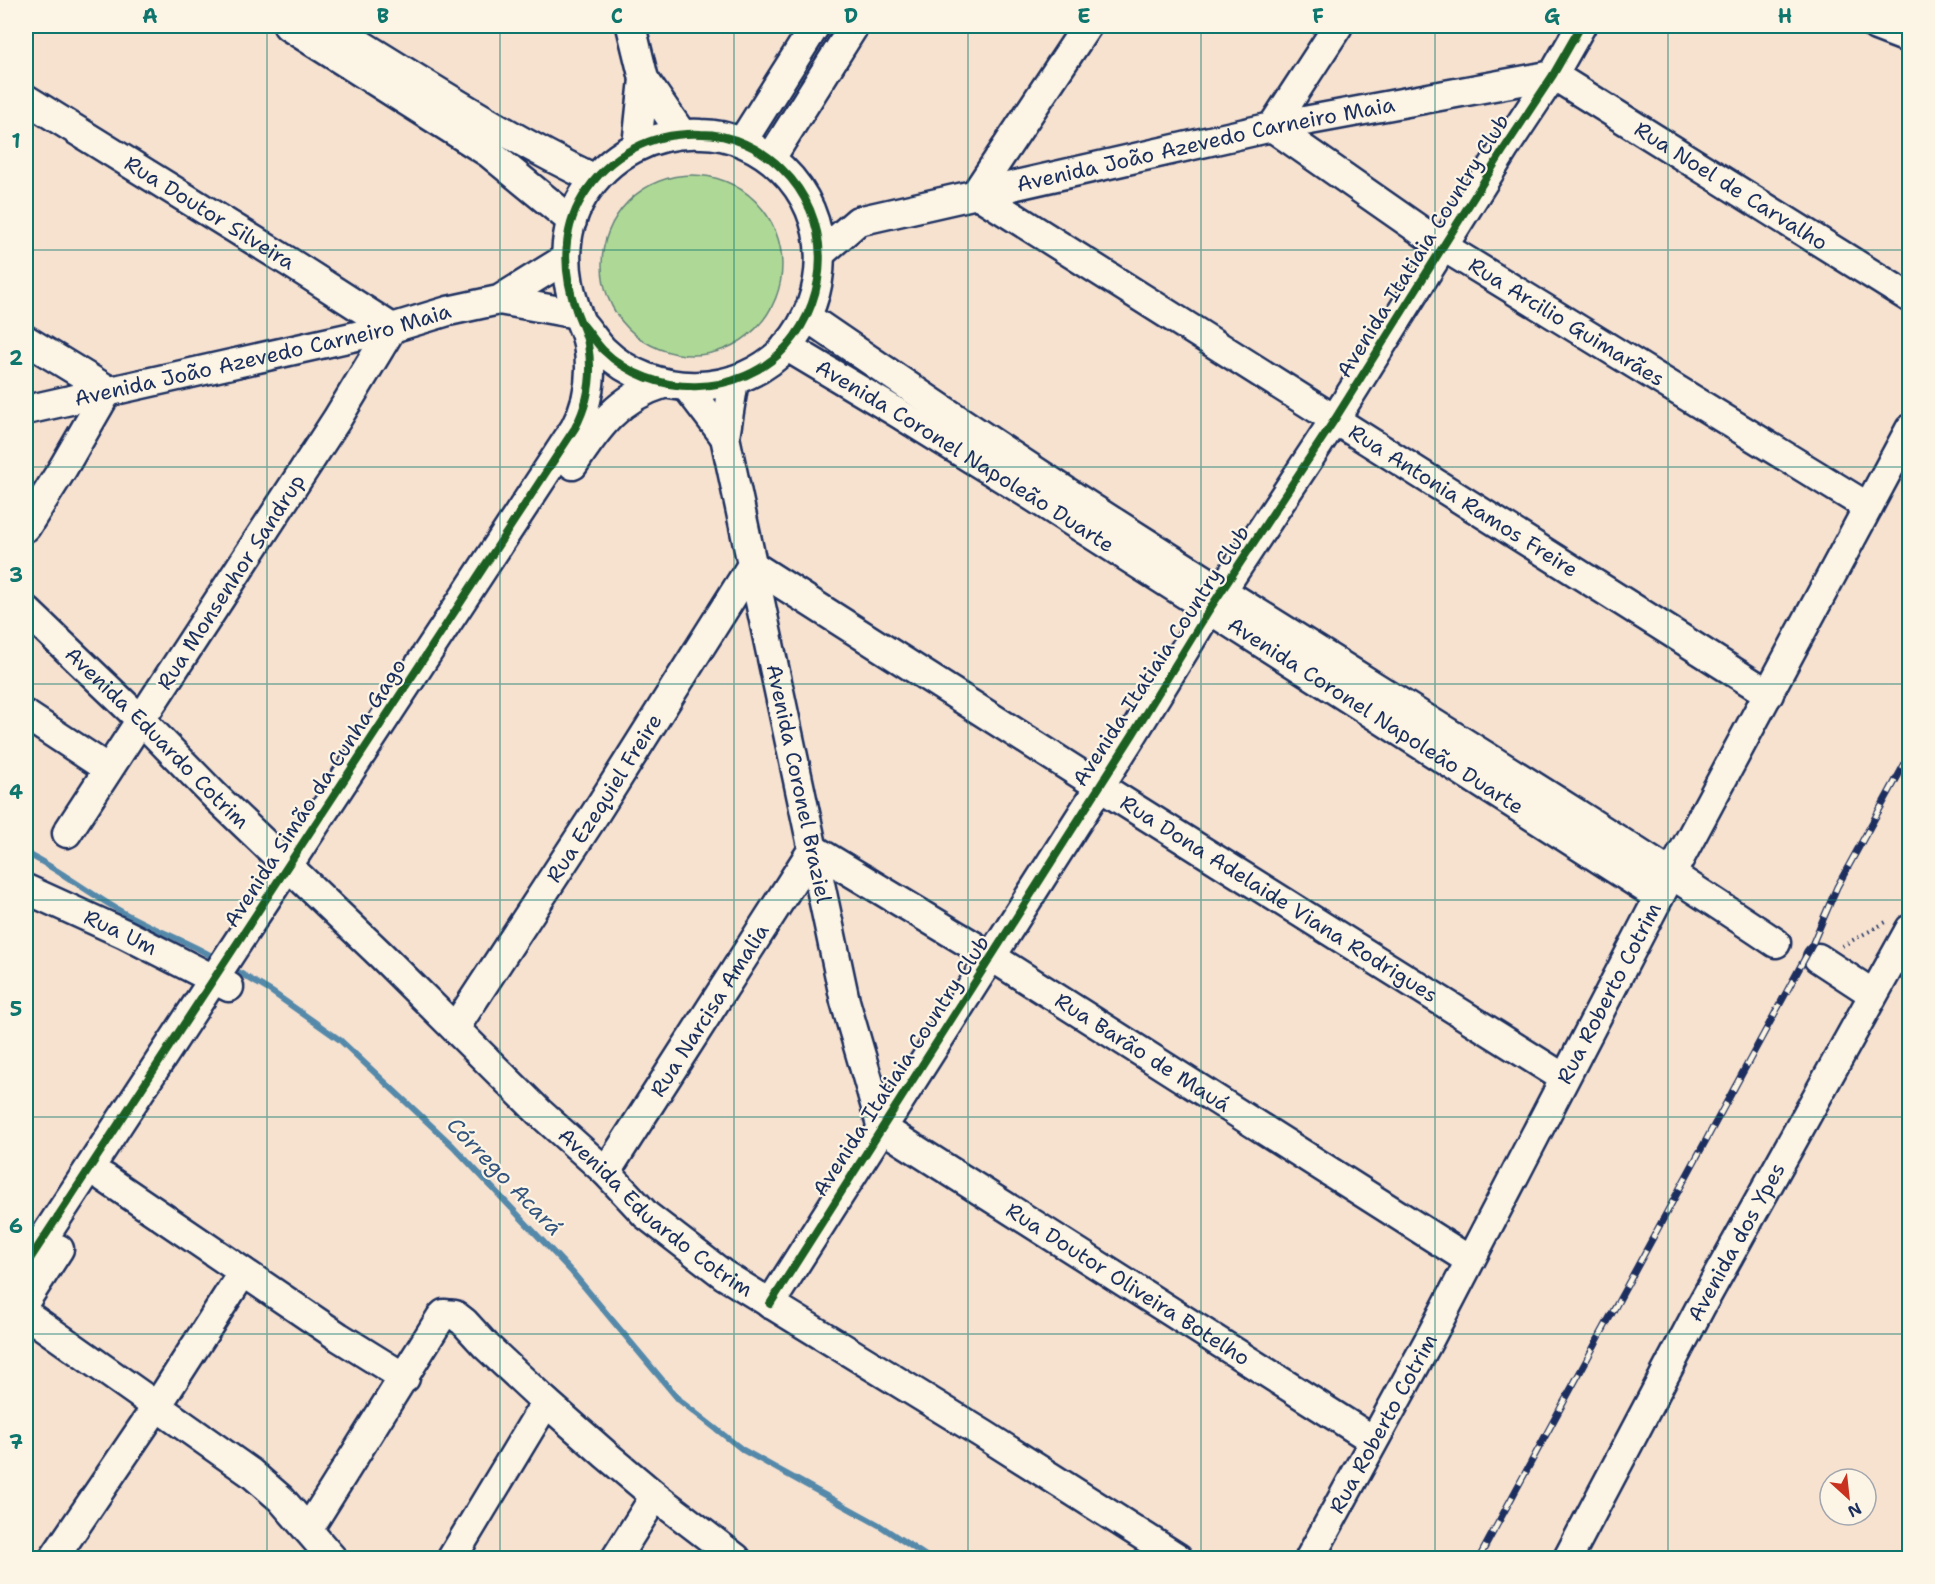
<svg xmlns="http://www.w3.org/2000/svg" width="1935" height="1584" font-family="'Shantell Sans',sans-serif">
  <rect width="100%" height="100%" fill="#f7e2d0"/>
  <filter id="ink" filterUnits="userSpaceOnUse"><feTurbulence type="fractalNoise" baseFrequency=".0167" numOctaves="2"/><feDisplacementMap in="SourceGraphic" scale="12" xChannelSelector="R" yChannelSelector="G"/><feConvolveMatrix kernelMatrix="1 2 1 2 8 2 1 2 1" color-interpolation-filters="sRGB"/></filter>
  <g filter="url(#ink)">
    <!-- green -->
    <path fill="#aed896" stroke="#64847a" stroke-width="1.5" d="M602 265a90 90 0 1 1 180 0a90 90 0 1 1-180 0Z"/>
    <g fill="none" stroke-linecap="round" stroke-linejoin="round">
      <!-- stream -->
      <path stroke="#5589aa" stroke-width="6" d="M26 853C58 869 86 891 117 909 149 928 185 940 217 959
        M230 967 272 992 340 1040 453 1146 572 1272 679 1400 743 1450 879 1525 929 1558"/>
      <defs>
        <g id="minor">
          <path d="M288 26 489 153 572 221"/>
          <path d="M331 26C418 79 502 135 595 179"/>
          <path d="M631 26 644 79 681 133"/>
          <path id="s1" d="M1087 26 976 193 1769 694"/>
          <path id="s2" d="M1338 26 1272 127 1444 247 1868 507"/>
          <path d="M1876 26 1910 39"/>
          <path id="s3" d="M26 99 289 262 392 328 337 419 67 833"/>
          <path d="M742 142 815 26"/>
          <path d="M637 146 644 79"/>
          <path d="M771 158 854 26"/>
          <path id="s4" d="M821 253 858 221 1272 127 1553 75 1910 298"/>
          <path d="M499 300 577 314"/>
          <path d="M807 317C919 394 1031 470 1145 542 1355 676 1569 805 1776 943"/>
          <path d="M26 340 108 390 63 468 26 527"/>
          <path id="s5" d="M786 346 898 413 1032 496 1659 897"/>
          <path id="s6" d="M734 380 725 437 845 1001 882 1128 1373 1440"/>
          <path d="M687 387 725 437"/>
          <path id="s7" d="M26 410 392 328 448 311 499 300 565 259"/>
          <path d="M573 465C597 428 619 397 663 384"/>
          <path id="s8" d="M26 610 141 720 215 796 381 955 539 1112 606 1172 646 1215 724 1275 983 1434 1178 1558"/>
          <path d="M26 715 108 769"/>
          <path id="s9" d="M26 889 125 934 229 987"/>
          <path d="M1818 958 1873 994"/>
          <path id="s10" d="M455 1028 595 814 752 565 1099 786 1564 1078"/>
          <path id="s11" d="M606 1172 813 849 992 957 1469 1260"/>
          <path d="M105 1178 339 1337 405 1378"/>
          <path d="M26 1265 575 428C589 402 593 374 588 344 586 332 580 322 576 310 563 273 561 232 583 196 609 154 652 132 701 134 731 134 761 148 782 169 832 217 831 295 787 346 739 399 653 399 603 350 596 343 590 333 583 325"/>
          <path d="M26 1300 59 1249"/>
          <path d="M770 1304 1133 734 1209 610 1335 419 1504 149 1553 75 1581 26"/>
          <path d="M26 1314 251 1473 281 1499 332 1558"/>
          <path d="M308 1530 441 1317 444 1314 455 1315 464 1322 486 1346 546 1402 605 1454 655 1496 736 1558"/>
          <path d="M54 1558 157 1406 243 1272"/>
          <path d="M452 1558 546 1402"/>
          <path d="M616 1558 655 1496"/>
          <path id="s12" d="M1310 1558 1429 1340 1659 897 1910 429"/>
          <path id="s13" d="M1568 1558 1701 1306 1910 929"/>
        </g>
      </defs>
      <!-- minor casing -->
      <use href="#minor" stroke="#1b2f5e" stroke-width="33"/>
      <!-- path -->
      <path stroke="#1b2f5e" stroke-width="4" stroke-dasharray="1.5 4.5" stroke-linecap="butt" d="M1842 946 1888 921"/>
      <!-- minor -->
      <use href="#minor" stroke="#fcf5e5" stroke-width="28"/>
      <defs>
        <path id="rail" d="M1479 1558 1812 945 1837 887 1910 754"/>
      </defs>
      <!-- rail casing -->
      <use href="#rail" stroke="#1b2f5e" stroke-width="7"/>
      <!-- rail -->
      <use href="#rail" stroke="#fcf5e5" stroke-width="4.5" stroke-dasharray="14" stroke-linecap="butt"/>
      <defs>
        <path id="cycleway" d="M26 1265 575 428C589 402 593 374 588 344 586 332 580 322 576 310 563 273 561 232 583 196 609 154 652 132 701 134 731 134 761 148 782 169 832 217 831 295 787 346 739 399 653 399 603 350 596 343 590 333 583 325
          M770 1304 1133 734 1209 610 1335 419 1504 149 1553 75 1581 26"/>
      </defs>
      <!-- cycleway casing -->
      <use href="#cycleway" stroke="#fcf5e5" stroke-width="11"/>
      <!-- cycleway -->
      <use href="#cycleway" stroke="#1b5e20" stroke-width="8"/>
    </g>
  </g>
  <!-- grid -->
  <path fill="none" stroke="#0f766e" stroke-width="1.5" stroke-opacity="0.55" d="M267 26V1558M500 26V1558M734 26V1558M968 26V1558M1201 26V1558M1435 26V1558M1668 26V1558M26 250H1910M26 467H1910M26 684H1910M26 900H1910M26 1117H1910M26 1334H1910"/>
  <g text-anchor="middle" stroke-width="4.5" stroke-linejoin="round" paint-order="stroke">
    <!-- street labels -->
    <g font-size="21" fill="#1b2f5e" stroke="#fcf5e5">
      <text dy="7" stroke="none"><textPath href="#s4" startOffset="405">Avenida João Azevedo Carneiro Maia</textPath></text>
      <text dy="7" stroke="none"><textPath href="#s4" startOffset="969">Rua Noel de Carvalho</textPath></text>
      <text dy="7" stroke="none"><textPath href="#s3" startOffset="216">Rua Doutor Silveira</textPath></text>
      <text transform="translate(1423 246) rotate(-58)" y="7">Avenida Itatiaia Country Club</text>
      <text dy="7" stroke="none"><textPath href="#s2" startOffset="474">Rua Arcilio Guimarães</textPath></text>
      <text dy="7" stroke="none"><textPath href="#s7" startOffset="243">Avenida João Azevedo Carneiro Maia</textPath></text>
      <text dy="7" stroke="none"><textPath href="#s5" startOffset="210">Avenida Coronel Napoleão Duarte</textPath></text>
      <text dy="7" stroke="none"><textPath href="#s1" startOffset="777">Rua Antonia Ramos Freire</textPath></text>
      <text transform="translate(231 582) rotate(-57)" y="7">Rua Monsenhor Sandrup</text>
      <text transform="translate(1161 656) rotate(-57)" y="7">Avenida Itatiaia Country Club</text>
      <text dy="7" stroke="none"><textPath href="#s5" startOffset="696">Avenida Coronel Napoleão Duarte</textPath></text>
      <text dy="7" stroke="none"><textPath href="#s8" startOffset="183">Avenida Eduardo Cotrim</textPath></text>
      <text dy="7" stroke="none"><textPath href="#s6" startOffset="412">Avenida Coronel Braziel</textPath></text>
      <text transform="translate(315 793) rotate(-57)" y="7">Avenida Simão da Cunha Gago</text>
      <text dy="7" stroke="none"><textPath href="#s10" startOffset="274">Rua Ezequiel Freire</textPath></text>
      <text dy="7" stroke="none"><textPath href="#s10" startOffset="1174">Rua Dona Adelaide Viana Rodrigues</textPath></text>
      <text dy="7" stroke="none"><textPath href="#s9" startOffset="104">Rua Um</textPath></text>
      <text dy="7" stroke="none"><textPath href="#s12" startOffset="639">Rua Roberto Cotrim</textPath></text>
      <text dy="7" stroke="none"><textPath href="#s11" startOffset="192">Rua Narcisa Amalia</textPath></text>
      <text dy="7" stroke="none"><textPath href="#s11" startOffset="771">Rua Barão de Mauá</textPath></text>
      <text transform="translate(901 1066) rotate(-57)" y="7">Avenida Itatiaia Country Club</text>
      <text dy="7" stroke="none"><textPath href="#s8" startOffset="872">Avenida Eduardo Cotrim</textPath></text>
      <text dy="7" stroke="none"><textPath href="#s13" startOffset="358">Avenida dos Ypes</textPath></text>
      <text dy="7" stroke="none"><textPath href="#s6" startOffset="1058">Rua Doutor Oliveira Botelho</textPath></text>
      <text dy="7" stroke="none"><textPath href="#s12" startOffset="153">Rua Roberto Cotrim</textPath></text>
    </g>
    <!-- water labels -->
    <g font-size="22" font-style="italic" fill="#33547e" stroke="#fcf5e5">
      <text transform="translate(505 1176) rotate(46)" y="8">Córrego Acará</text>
    </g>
  </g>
  <!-- margin -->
  <rect width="1935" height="1584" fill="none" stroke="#fcf5e5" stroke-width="66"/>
  <!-- north arrow -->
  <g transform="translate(1848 1497) rotate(153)"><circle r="28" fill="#fcf5e5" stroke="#a2a6af" stroke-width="1.5"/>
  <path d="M0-4.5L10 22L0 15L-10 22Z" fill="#c8321e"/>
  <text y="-9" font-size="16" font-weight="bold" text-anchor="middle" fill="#1b2f5e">N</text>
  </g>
  <rect x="33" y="33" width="1869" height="1518" fill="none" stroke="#0f766e" stroke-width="2"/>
  <g font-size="20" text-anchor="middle" font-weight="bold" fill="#0f766e">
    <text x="150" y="23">A</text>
    <text x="383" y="23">B</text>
    <text x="617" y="23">C</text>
    <text x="851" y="23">D</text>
    <text x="1084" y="23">E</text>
    <text x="1318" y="23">F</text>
    <text x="1552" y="23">G</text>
    <text x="1785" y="23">H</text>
    <text x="16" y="148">1</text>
    <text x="16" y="365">2</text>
    <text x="16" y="582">3</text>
    <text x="16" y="799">4</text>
    <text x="16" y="1016">5</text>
    <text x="16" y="1233">6</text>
    <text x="16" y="1449">7</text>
  </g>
</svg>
